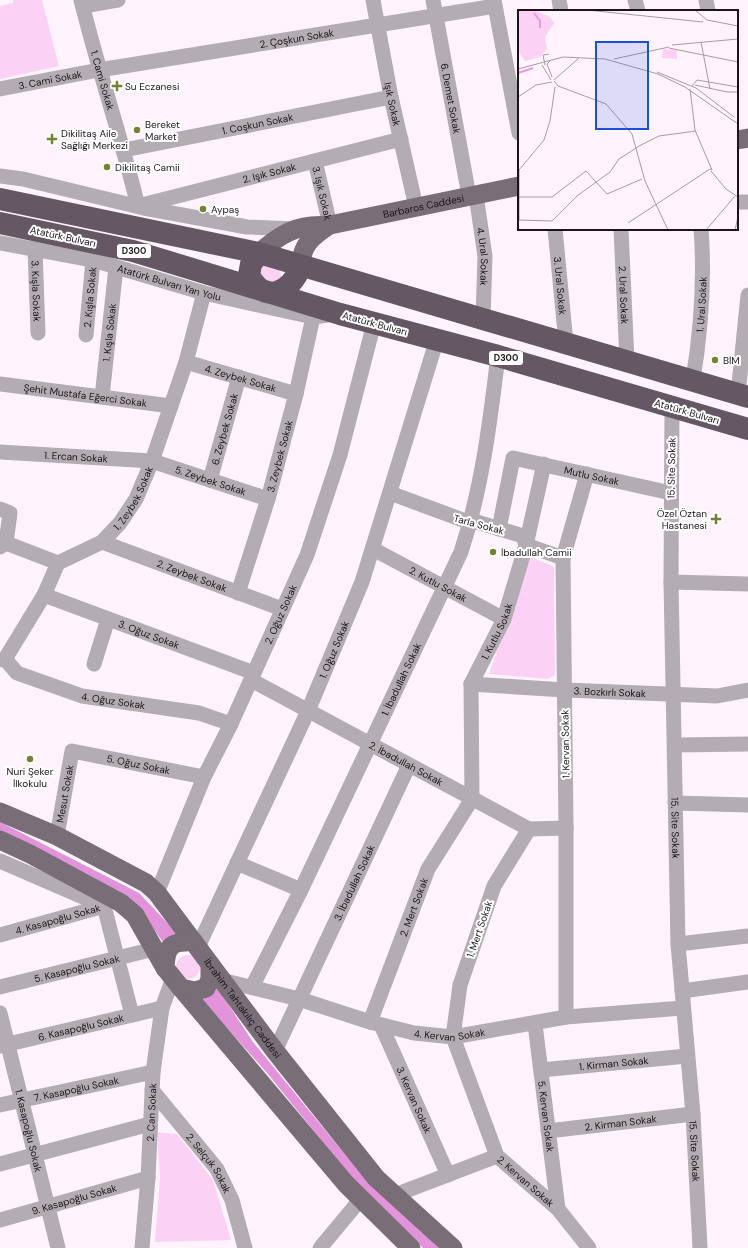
<svg xmlns="http://www.w3.org/2000/svg" width="748" height="1248" font-family="'DM Sans',sans-serif">
  <rect width="100%" height="100%" fill="#fff4fd"/>
  <!-- green -->
  <path fill="#fbd1f6" d="M13 0H42L59 66 0 79V6L13 3Z
    M261 265 280 270 282 279 273 285 255 271Z
    M529 556 554 567 555 675 548 679 489 674Z
    M176 967a12 12 0 1 1 24 0a12 12 0 1 1-24 0Z
    M157 1132 177 1134 213 1180 231 1240 155 1242 160 1178Z"/>
  <!-- forest -->
  <path fill="#e294da" d="M0 822 139 893 177 933 165 945 138 907 0 831Z
    M216 986 253 1042 357 1169 439 1248H423L354 1181 268 1074 200 998Z"/>
  <g fill="none" stroke-linecap="round" stroke-linejoin="round">
    <!-- minor -->
    <g stroke="#b3acb2" stroke-width="15">
      <path id="s1" d="M81 0C98 69 121 137 138 206L401 139"/>
      <path id="s2" d="M373 0 391 97 416 207"/>
      <path id="s3" d="M433 0 469 196"/>
      <path d="M494 0 519 133"/>
      <path d="M559 0 561 11"/>
      <path d="M635 0 638 11"/>
      <path d="M706 0 708 11"/>
      <path d="M83 6 118 0"/>
      <path id="s4" d="M0 89 99 70 495 6"/>
      <path id="s5" d="M124 150 391 97"/>
      <path id="s6" d="M315 161 330 225"/>
      <path d="M0 176 23 179 144 208 247 227 296 229"/>
      <path id="s7" d="M476 195 485 256 483 319"/>
      <path d="M737 202H748"/>
      <path id="s8" d="M555 229 566 343"/>
      <path id="s9" d="M621 229 627 361"/>
      <path id="s10" d="M0 243 93 260 204 293 313 317 328 315"/>
      <path id="s11" d="M35 249 38 333"/>
      <path id="s12" d="M86 335 93 260"/>
      <path id="s13" d="M186 362 296 394"/>
      <path id="s14" d="M693 380C701 330 705 280 701 229"/>
      <path id="s15" d="M0 384 171 406"/>
      <path d="M738 394 748 295"/>
      <path id="s16" d="M102 397 116 267"/>
      <path id="s17" d="M672 406 671 582 678 944 693 1114 700 1248"/>
      <path id="s18" d="M0 452 152 461 268 499"/>
      <path id="s19" d="M210 480 239 377"/>
      <path d="M390 493 471 523 477 522 523 536 526 545 563 558"/>
      <path d="M0 509 10 513 6 543 0 547"/>
      <path id="s20" d="M499 529 513 458 671 493"/>
      <path id="s21" d="M102 542 282 609"/>
      <path d="M6 543 58 563"/>
      <path id="s22" d="M373 549 504 619"/>
      <path d="M671 582 748 584"/>
      <path id="s23" d="M238 593 268 499 296 394 313 317"/>
      <path id="s24" d="M44 595 254 673"/>
      <path id="s25" d="M5 659 17 673 82 696 199 713 231 724"/>
      <path id="s26" d="M0 660 5 659 44 595 58 563 102 542 120 523 136 499 152 461 186 362 204 293"/>
      <path d="M94 664 108 619"/>
      <path id="s27" d="M251 680 529 829 566 828"/>
      <path id="s28" d="M471 684 565 690 717 696 748 690"/>
      <path d="M675 745 748 744"/>
      <path d="M675 803 748 805"/>
      <path id="s29" d="M529 829 494 886 460 985 453 1037 497 1156 558 1209 589 1248"/>
      <path id="s30" d="M57 836 72 751 204 777"/>
      <path d="M0 861 104 906 132 1015"/>
      <path d="M237 863 301 890"/>
      <path id="s31" d="M157 893 204 777 231 724 307 555 340 455 374 323"/>
      <path id="s32" d="M0 935 104 906 106 904"/>
      <path d="M678 944 748 936"/>
      <path id="s33" d="M198 947 308 711 362 582 437 339"/>
      <path id="s34" d="M221 980 299 999 370 1022 414 1033 453 1037 566 1017 683 1008"/>
      <path id="s35" d="M0 987 154 949"/>
      <path id="s36" d="M252 987 301 890 461 552C482 488 490 422 498 356"/>
      <path d="M682 991 748 982"/>
      <path id="s37" d="M0 1013 58 1248"/>
      <path d="M566 1017V828L563 558 587 474"/>
      <path id="s38" d="M370 1022 428 869 472 799 471 684 504 619 526 545 544 464"/>
      <path id="s39" d="M535 1024 558 1209"/>
      <path id="s40" d="M381 1025 448 1175"/>
      <path id="s41" d="M0 1046 162 1008"/>
      <path id="s42" d="M275 1051 409 765"/>
      <path id="s43" d="M541 1070 687 1056"/>
      <path id="s44" d="M152 1090 217 1169 232 1200 245 1248"/>
      <path id="s45" d="M0 1105 153 1072"/>
      <path id="s46" d="M548 1131 693 1114"/>
      <path d="M0 1164 150 1124"/>
      <path d="M395 1195 497 1156"/>
      <path id="s47" d="M0 1220 148 1178"/>
      <path id="s48" d="M142 1248 148 1178 153 1072 162 1008 173 978"/>
      <path d="M320 1248 360 1200"/>
    </g>
    <!-- major -->
    <g stroke="#796d78" stroke-width="19">
      <path d="M737 140 748 138"/>
      <path id="s49" d="M259 253C275 239 290 228 311 226 318 225 324 226 330 225L519 186"/>
      <path d="M301 266C301 245 312 237 328 226"/>
      <path id="s50" d="M0 812 57 836 146 883 157 893 275 1051 376 1178 453 1248"/>
      <path d="M0 840 30 854 121 903 135 915 165 968 181 988 346 1184 411 1248"/>
      <path d="M165 968C166 945 172 941 194 942"/>
      <path d="M181 988 195 991 206 988 210 979V964"/>
    </g>
    <!-- highway -->
    <path stroke="#655763" stroke-width="22" d="M0 199 259 253 748 397
      M0 223 133 251 340 314 498 356 748 429
      M259 253 251 264 249 275C264 305 291 293 301 266"/>
  </g>
  <!-- markers -->
  <g fill="#728333" stroke="#fff" stroke-width="1.5">
    <path d="M115 80h4v4h4v4h-4v4h-4v-4h-4v-4h4z"/>
    <circle cx="137" cy="130" r="4"/>
    <path d="M50 133h4v4h4v4h-4v4h-4v-4h-4v-4h4z"/>
    <circle cx="107" cy="167" r="4"/>
    <circle cx="203" cy="209" r="4"/>
    <circle cx="715" cy="360" r="4"/>
    <path d="M714 513h4v4h4v4h-4v4h-4v-4h-4v-4h4z"/>
    <circle cx="493" cy="552" r="4"/>
    <circle cx="30" cy="759" r="4"/>
  </g>
  <g text-anchor="middle" stroke-width="4" stroke-linejoin="round" paint-order="stroke">
    <!-- shield labels -->
    <g fill="#fff" stroke="#5f5b5f" stroke-width="1">
      <rect x="117" y="244" width="34" height="14" rx="3"/>
      <rect x="489" y="351" width="34" height="14" rx="3"/>
    </g>
    <g font-size="9" font-weight="bold" fill="#1b151a">
      <text x="134" y="254">D300</text>
      <text x="506" y="361">D300</text>
    </g>
    <!-- street labels -->
    <g font-size="10" fill="#1b151a" stroke="#fff">
      <text dy="4" stroke="none"><textPath href="#s4" startOffset="301">2. Çoşkun Sokak</textPath></text>
      <text dy="4" stroke="none"><textPath href="#s4" startOffset="51">3. Cami Sokak</textPath></text>
      <text dy="4" stroke="none"><textPath href="#s1" startOffset="83">1. Cami Sokak</textPath></text>
      <text dy="4" stroke="none"><textPath href="#s3" startOffset="100">6. Demet Sokak</textPath></text>
      <text dy="4" stroke="none"><textPath href="#s2" startOffset="106">Işık Sokak</textPath></text>
      <text dy="4" stroke="none"><textPath href="#s5" startOffset="136">1. Coşkun Sokak</textPath></text>
      <text dy="4" stroke="none"><textPath href="#s1" startOffset="349">2. Işık Sokak</textPath></text>
      <text dy="4" stroke="none"><textPath href="#s6" startOffset="33">3. Işık Sokak</textPath></text>
      <text dy="4" stroke="none"><textPath href="#s49" startOffset="174">Barbaros Caddesi</textPath></text>
      <text transform="translate(63 236) rotate(12)" y="4">Atatürk Bulvarı</text>
      <text dy="4" stroke="none"><textPath href="#s7" startOffset="62">4. Ural Sokak</textPath></text>
      <text dy="4" stroke="none"><textPath href="#s10" startOffset="174">Atatürk Bulvarı Yan Yolu</textPath></text>
      <text dy="4" stroke="none"><textPath href="#s8" startOffset="57">3. Ural Sokak</textPath></text>
      <text dy="4" stroke="none"><textPath href="#s11" startOffset="42">3. Kışla Sokak</textPath></text>
      <text dy="4" stroke="none"><textPath href="#s9" startOffset="66">2. Ural Sokak</textPath></text>
      <text dy="4" stroke="none"><textPath href="#s12" startOffset="38">2. Kışla Sokak</textPath></text>
      <text dy="4" stroke="none"><textPath href="#s14" startOffset="76">1. Ural Sokak</textPath></text>
      <text transform="translate(375 323) rotate(15)" y="4">Atatürk Bulvarı</text>
      <text dy="4" stroke="none"><textPath href="#s16" startOffset="65">1. Kışla Sokak</textPath></text>
      <text dy="4" stroke="none"><textPath href="#s13" startOffset="57">4. Zeybek Sokak</textPath></text>
      <text dy="4" stroke="none"><textPath href="#s15" startOffset="86">Şehit Mustafa Eğerci Sokak</textPath></text>
      <text transform="translate(687 411) rotate(16)" y="4">Atatürk Bulvarı</text>
      <text dy="4" stroke="none"><textPath href="#s19" startOffset="53">6. Zeybek Sokak</textPath></text>
      <text dy="4" stroke="none"><textPath href="#s18" startOffset="76">1. Ercan Sokak</textPath></text>
      <text dy="4" stroke="none"><textPath href="#s23" startOffset="143">3. Zeybek Sokak</textPath></text>
      <text transform="translate(671 468) rotate(-89)" y="4">15. Site Sokak</text>
      <text dy="4" stroke="none"><textPath href="#s20" startOffset="153">Mutlu Sokak</textPath></text>
      <text dy="4" stroke="none"><textPath href="#s18" startOffset="214">5. Zeybek Sokak</textPath></text>
      <text dy="4" stroke="none"><textPath href="#s26" startOffset="218">1. Zeybek Sokak</textPath></text>
      <text transform="translate(479 524) rotate(15)" y="4">Tarla Sokak</text>
      <text dy="4" stroke="none"><textPath href="#s21" startOffset="96">2. Zeybek Sokak</textPath></text>
      <text dy="4" stroke="none"><textPath href="#s22" startOffset="74">2. Kutlu Sokak</textPath></text>
      <text dy="4" stroke="none"><textPath href="#s31" startOffset="305">2. Oğuz Sokak</textPath></text>
      <text dy="4" stroke="none"><textPath href="#s38" startOffset="420">1. Kutlu Sokak</textPath></text>
      <text dy="4" stroke="none"><textPath href="#s24" startOffset="112">3. Oğuz Sokak</textPath></text>
      <text dy="4" stroke="none"><textPath href="#s33" startOffset="327">1. Oğuz Sokak</textPath></text>
      <text dy="4" stroke="none"><textPath href="#s36" startOffset="342">1. İbadullah Sokak</textPath></text>
      <text dy="4" stroke="none"><textPath href="#s28" startOffset="139">3. Bozkırlı Sokak</textPath></text>
      <text dy="4" stroke="none"><textPath href="#s25" startOffset="119">4. Oğuz Sokak</textPath></text>
      <text transform="translate(565 744) rotate(-91)" y="4">1. Kervan Sokak</text>
      <text dy="4" stroke="none"><textPath href="#s30" startOffset="154">5. Oğuz Sokak</textPath></text>
      <text dy="4" stroke="none"><textPath href="#s27" startOffset="176">2. İbadullah Sokak</textPath></text>
      <text dy="4" stroke="none"><textPath href="#s30" startOffset="43">Mesut Sokak</textPath></text>
      <text dy="4" stroke="none"><textPath href="#s17" startOffset="422">15. Site Sokak</textPath></text>
      <text dy="4" stroke="none"><textPath href="#s42" startOffset="186">3. İbadullah Sokak</textPath></text>
      <text dy="4" stroke="none"><textPath href="#s38" startOffset="123">2. Mert Sokak</textPath></text>
      <text dy="4" stroke="none"><textPath href="#s32" startOffset="60">4. Kasapoğlu Sokak</textPath></text>
      <text transform="translate(479 929) rotate(-71)" y="4">1. Mert Sokak</text>
      <text dy="4" stroke="none"><textPath href="#s35" startOffset="79">5. Kasapoğlu Sokak</textPath></text>
      <text dy="4" stroke="none"><textPath href="#s50" startOffset="321">İbrahim Tahtakılıç Caddesi</textPath></text>
      <text dy="4" stroke="none"><textPath href="#s41" startOffset="83">6. Kasapoğlu Sokak</textPath></text>
      <text dy="4" stroke="none"><textPath href="#s34" startOffset="236">4. Kervan Sokak</textPath></text>
      <text dy="4" stroke="none"><textPath href="#s43" startOffset="73">1. Kirman Sokak</textPath></text>
      <text dy="4" stroke="none"><textPath href="#s45" startOffset="78">7. Kasapoğlu Sokak</textPath></text>
      <text dy="4" stroke="none"><textPath href="#s40" startOffset="82">3. Kervan Sokak</textPath></text>
      <text dy="4" stroke="none"><textPath href="#s48" startOffset="136">2. Can Sokak</textPath></text>
      <text dy="4" stroke="none"><textPath href="#s39" startOffset="93">5. Kervan Sokak</textPath></text>
      <text dy="4" stroke="none"><textPath href="#s46" startOffset="73">2. Kirman Sokak</textPath></text>
      <text dy="4" stroke="none"><textPath href="#s37" startOffset="121">1. Kasapoğlu Sokak</textPath></text>
      <text dy="4" stroke="none"><textPath href="#s17" startOffset="746">15. Site Sokak</textPath></text>
      <text dy="4" stroke="none"><textPath href="#s44" startOffset="93">2. Selçuk Sokak</textPath></text>
      <text dy="4" stroke="none"><textPath href="#s29" startOffset="389">2. Kervan Sokak</textPath></text>
      <text dy="4" stroke="none"><textPath href="#s47" startOffset="77">9. Kasapoğlu Sokak</textPath></text>
    </g>
    <!-- poi labels -->
    <g font-size="10" fill="#1b151a" stroke="#fff" text-anchor="start">
      <text x="125" y="90">Su Eczanesi</text>
      <text x="145" y="128">Bereket<tspan x="145" dy="12">Market</tspan></text>
      <text x="61" y="137">Dikilitaş Aile<tspan x="61" dy="12">Sağlığı Merkezi</tspan></text>
      <text x="115" y="171">Dikilitaş Camii</text>
      <text x="211" y="213">Aypaş</text>
      <text x="723" y="364">BİM</text>
      <text x="707" y="517" text-anchor="end">Özel Öztan<tspan x="707" dy="12">Hastanesi</tspan></text>
      <text x="501" y="556">İbadullah Camii</text>
      <text x="30" y="775" text-anchor="middle">Nuri Şeker<tspan x="30" dy="12">İlkokulu</tspan></text>
    </g>
  </g>
  <!-- overview -->
  <g transform="translate(518 10)">
    <rect width="220" height="220" fill="#fff4fd"/>
    <path d="M0 0H17L32 7 36 13 27 27 29 39 22 47 7 51 0 41ZM145 39 159 40V49L144 48Z" fill="#fbd1f6"/>
    <path fill="none" stroke="#e89ae0" stroke-width="2" d="M16 3 22 11V18M0 63 15 58"/>
    <path fill="none" stroke="#a49ba2" stroke-width="1" d="M69 0 185 12M177 0 189 10 220 16M183 32 192 79M154 35 220 29M151 38 220 52M96 49 151 37M33 50 29 54 34 67M24 55 33 70M27 55 25 45 31 44M0 59 45 47 87 49 140 64 167 77 220 114M139 62 178 78 216 107M36 70 61 48M36 71 40 76 88 94 114 124 127 171 150 220M177 75 209 82H220M174 76 179 70 220 77M172 79 177 120 194 160 192 159M0 87 18 75 34 72M123 135 141 126 178 121M193 161 208 179 220 187M0 187H34L68 161 89 184 124 169M0 210 34 211 59 186 92 162 101 149 123 135M1 210V160L26 130 32 111 37 77M110 213 192 159M188 220 217 186M217 220 220 207"/>
    <path fill="#1d4ed8" fill-opacity="0.15" stroke="#1d4ed8" stroke-width="2" d="M78 32H130V119H78Z"/>
    <rect width="220" height="220" fill="none" stroke="#1b151a" stroke-width="2"/>
  </g>
</svg>
